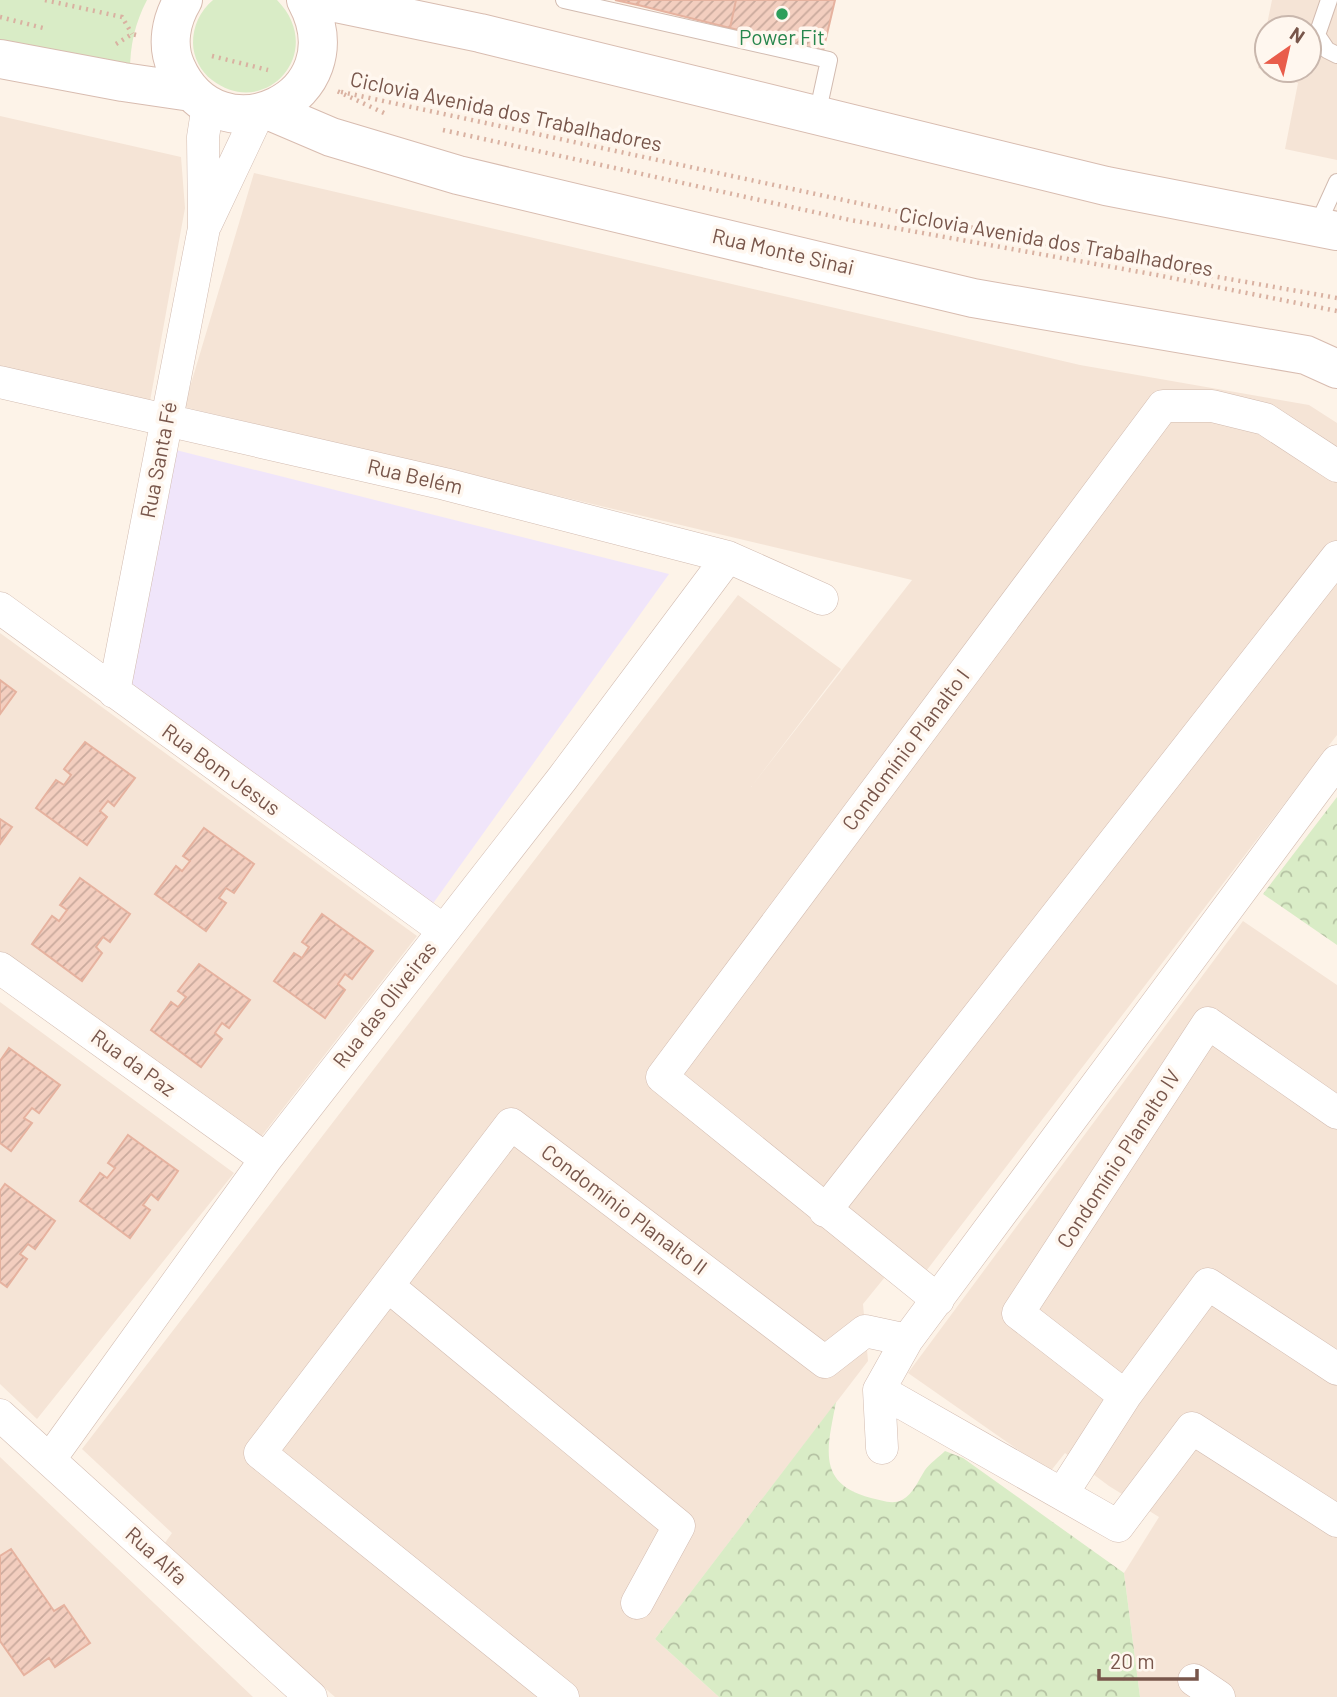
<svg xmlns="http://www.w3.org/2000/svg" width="1337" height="1697" font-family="Barlow,sans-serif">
  <defs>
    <pattern id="forest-crowns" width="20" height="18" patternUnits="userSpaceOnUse" patternTransform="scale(1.75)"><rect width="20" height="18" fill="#d9ecc6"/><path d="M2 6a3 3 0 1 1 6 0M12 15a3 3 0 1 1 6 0" fill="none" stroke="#b5c2a3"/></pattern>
    <pattern id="building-hatch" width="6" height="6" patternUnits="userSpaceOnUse" patternTransform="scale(1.75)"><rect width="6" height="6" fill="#f3cebf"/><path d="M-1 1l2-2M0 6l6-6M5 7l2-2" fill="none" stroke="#caaa9d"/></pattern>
  </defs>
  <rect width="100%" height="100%" fill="#fdf3e8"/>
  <!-- residential -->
  <path fill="#f5e4d6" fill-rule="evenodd" d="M1272 0H1337V160L1285 149 1298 83 1258 68ZM1267 28H1309V70H1267Z
    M0 116 181 157 185 208 150 401 0 373Z
    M254 173 1080 365 1309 405 1337 423V735L920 1279 898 1261 863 1304 868 1361 655 1639 719 1697H335L162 1547 172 1533 82 1449 738 595 841 669 751 787 912 580 184 407Z
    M0 633 417 936 257 1142 0 954Z
    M1243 921 1337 985V1697H1140L1124 1573 1159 1517 1109 1486 1065 1453 1050 1472 908 1373Z
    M0 1002 234 1173 37 1419 0 1384Z
    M0 1457 253 1697H0Z"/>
  <!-- education -->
  <path fill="#f0e5fa" d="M172 449 669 574 429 909 124 692Z"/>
  <!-- green -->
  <path fill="#d9ecc6" d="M0 0H147C135 23 130 45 130 72L0 44Z
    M213 0H277C328 52 265 121 212 80 201 72 193 57 193 43 193 26 200 11 213 0Z"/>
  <!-- forest -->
  <path fill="url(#forest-crowns)" d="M1337 797V945L1263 894Z
    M836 1402C828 1446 815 1484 871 1498 881 1500 892 1505 902 1500 914 1493 918 1481 925 1470 930 1463 939 1457 945 1451L963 1458 1124 1573 1140 1697H719L655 1639Z"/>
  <!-- building -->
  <path fill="url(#building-hatch)" stroke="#e6b29f" stroke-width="2" d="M615 0H639L638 5Z
    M639 0H736L730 28 638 5Z
    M736 0H835L823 51 730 28Z
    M0 680 16 692 0 714Z
    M85 742 135 778 114 806 108 801 100 811 107 817 87 845 36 808 56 780 64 785 71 775 64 769Z
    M0 819 12 827 0 844Z
    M204 828 254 864 234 893 226 888 219 898 226 903 206 931 155 894 176 866 182 871 190 861 183 856Z
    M80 878 130 914 110 942 103 937 96 947 102 953 82 981 32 944 52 916 59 921 67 910 60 905Z
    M322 914 373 951 352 979 345 974 338 984 345 990 325 1018 274 981 294 953 302 958 309 947 302 942Z
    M199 964 250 1000 229 1028 222 1023 215 1033 222 1039 201 1067 151 1030 171 1002 178 1007 186 997 178 991Z
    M9 1048 60 1085 39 1113 32 1108 24 1118 32 1123 11 1151 0 1143V1061Z
    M128 1135 178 1171 158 1200 151 1194 143 1205 150 1210 130 1238 80 1201 100 1173 107 1178 115 1168 108 1163Z
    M5 1184 55 1221 35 1249 28 1244 20 1254 27 1259 7 1287 0 1282V1191Z
    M11 1549 54 1611 64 1605 90 1643 55 1667 49 1658 24 1675 0 1641V1556Z"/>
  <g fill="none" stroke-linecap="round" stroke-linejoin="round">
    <defs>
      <path id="service" d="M564 0 829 60 817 115
        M1329 0 1317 35 1327 50 1337 55
        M1317 226 1337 182"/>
      <path id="minor" d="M206 224 258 114
        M0 382 445 484 728 557 822 599
        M0 608 443 930
        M114 692 204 228 203 137 208 105
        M0 968 266 1159
        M825 1211 1337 557
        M388 1286 679 1526 637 1603
        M938 1300 662 1077 1163 406H1212L1265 419 1337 466
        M879 1390 1118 1526 1192 1428 1337 1521
        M1125 1396 1018 1313 1208 1023 1337 1113
        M0 1415 311 1697
        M882 1448 879 1390 907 1340 1337 761
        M50 1459 266 1159 562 779 728 557
        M1062 1494 1125 1396 1208 1284 1337 1369
        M1194 1680 1219 1697
        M563 1697 260 1453 511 1124 825 1362 865 1331 907 1340"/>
      <path id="secondary" d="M183 0C171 20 166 45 176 67 218 163 359 98 306 0
        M321 0 480 33 1106 186 1337 231
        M0 59 123 82 191 92
        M270 111 331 137 458 175 973 298 1306 355 1337 369"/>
    </defs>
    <!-- service casing -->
    <use href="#service" stroke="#d2bbb0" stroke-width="18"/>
    <!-- minor casing -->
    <use href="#minor" stroke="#d2bbb0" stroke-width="33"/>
    <!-- secondary casing -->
    <use href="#secondary" stroke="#d8bcb0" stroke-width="40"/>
    <!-- path -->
    <path stroke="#d9b1a1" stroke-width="4.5" stroke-dasharray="2 5" stroke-linecap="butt" d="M45 0 122 17 132 34
      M0 17 47 29
      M116 44 132 34 136 35
      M212 56 268 70
      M384 113 337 91 1127 261 1337 298
      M443 130 850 220 1157 275 1337 311"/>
    <!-- service -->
    <use href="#service" stroke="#fff" stroke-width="16"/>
    <!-- minor -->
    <use href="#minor" stroke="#fff" stroke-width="32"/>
    <!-- secondary -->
    <use href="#secondary" stroke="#fff" stroke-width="38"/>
  </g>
  <!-- markers -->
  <circle fill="#2e9e5b" stroke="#fff7ef" stroke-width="2.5" cx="782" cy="14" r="7"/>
  <g text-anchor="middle" stroke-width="7" stroke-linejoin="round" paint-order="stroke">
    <!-- leisure labels -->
    <g font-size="21" fill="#27864d" stroke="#fff7ef">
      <text x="782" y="45">Power Fit</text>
    </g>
    <!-- street labels -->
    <g font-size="21" fill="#78564b" stroke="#fff7ef">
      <text transform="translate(506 112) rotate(12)" y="7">Ciclovia Avenida dos Trabalhadores</text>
      <text transform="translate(1056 242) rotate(10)" y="7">Ciclovia Avenida dos Trabalhadores</text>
      <text transform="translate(783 252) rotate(13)" y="7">Rua Monte Sinai</text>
      <text transform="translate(159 460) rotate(-79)" y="7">Rua Santa Fé</text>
      <text transform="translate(415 477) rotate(13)" y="7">Rua Belém</text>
      <text transform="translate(906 750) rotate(-53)" y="7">Condomínio Planalto I</text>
      <text transform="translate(221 770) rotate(36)" y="7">Rua Bom Jesus</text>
      <text transform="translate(385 1005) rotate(-52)" y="7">Rua das Oliveiras</text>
      <text transform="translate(133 1063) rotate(36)" y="7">Rua da Paz</text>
      <text transform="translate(1119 1159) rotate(-57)" y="7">Condomínio Planalto IV</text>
      <text transform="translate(624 1210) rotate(37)" y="7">Condomínio Planalto II</text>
      <text transform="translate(156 1556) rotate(42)" y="7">Rua Alfa</text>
    </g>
  </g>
  <!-- north arrow -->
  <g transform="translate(1288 49) rotate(34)"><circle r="33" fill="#fff7ef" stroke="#c9b7ad" stroke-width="2"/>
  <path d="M0-5L12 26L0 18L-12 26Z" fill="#e95d4b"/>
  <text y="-10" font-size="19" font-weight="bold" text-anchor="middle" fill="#78564b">N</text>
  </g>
  <!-- scale -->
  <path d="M1099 1669v10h98v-10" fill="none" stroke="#78564b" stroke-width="3.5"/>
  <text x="1110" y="1669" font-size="21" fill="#78564b" stroke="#fff7ef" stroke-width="5" paint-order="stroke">20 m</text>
</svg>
